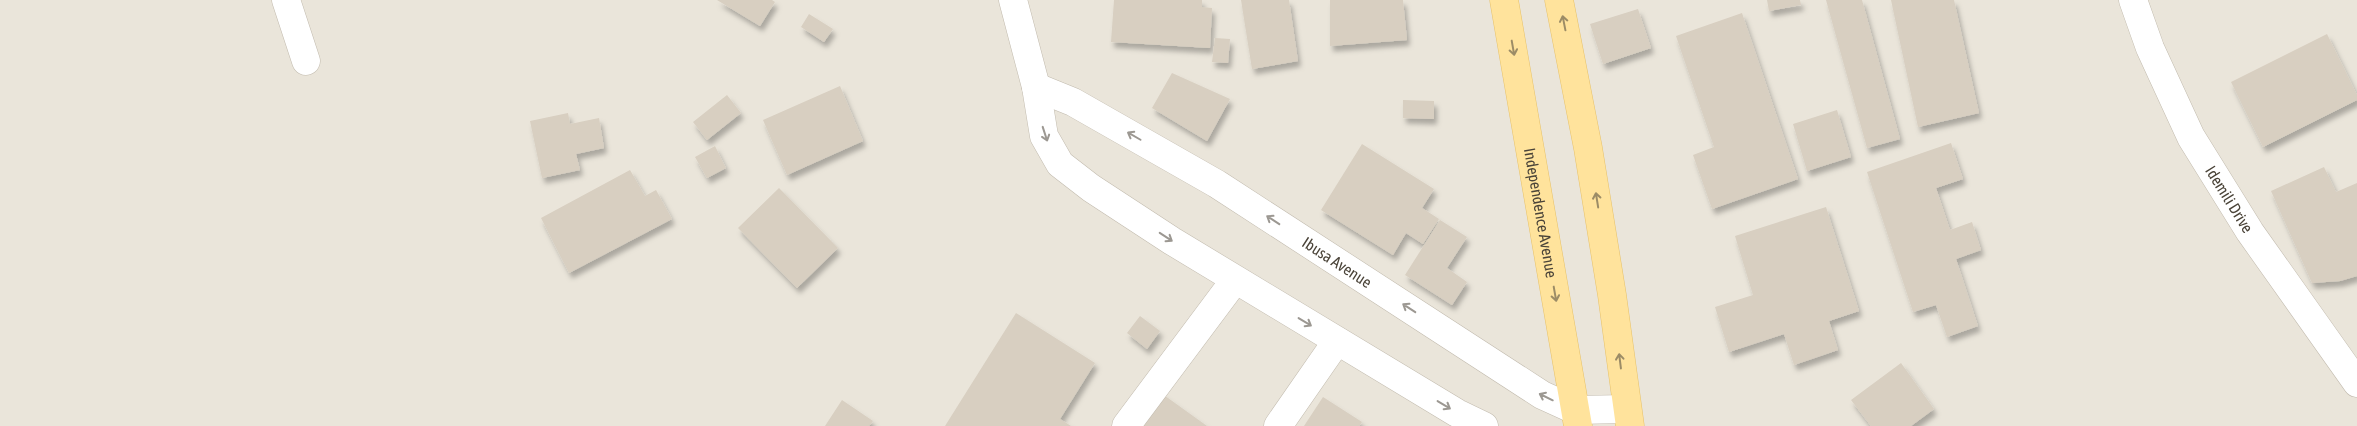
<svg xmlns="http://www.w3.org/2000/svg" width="2357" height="426" font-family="'Asap Condensed',sans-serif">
  <defs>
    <filter id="shadow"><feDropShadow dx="3" dy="5.5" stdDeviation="2.5" flood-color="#0004"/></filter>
  </defs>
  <rect width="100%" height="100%" fill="#f6f3ec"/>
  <!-- residential -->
  <path fill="#eae5da" d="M0 0H2357V426H0Z"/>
  <!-- building -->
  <path fill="#d8cfc1" filter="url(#shadow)" d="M717 0H772L775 2 760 26Z
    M1114 0H1202V7L1212 8 1210 48 1111 42Z
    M1241 0H1289L1298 61 1252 69Z
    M1330 0H1403L1407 40 1330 46Z
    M1767 0H1800L1801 5 1769 11Z
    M1826 0H1862L1900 139 1867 148Z
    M1891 0H1954L1979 113 1918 127Z
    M1638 9 1651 48 1603 64 1590 24Z
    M1742 13 1798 179 1712 209 1693 155 1714 147 1676 36Z
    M809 14 833 29 824 42 801 27Z
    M2327 34 2357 95V100L2263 147 2231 82Z
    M1215 38 1230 39 1228 63 1212 62Z
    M1172 73 1230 99 1207 141 1152 108Z
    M840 86 863 141 787 175 763 120Z
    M727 95 741 113 707 140 693 122Z
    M1403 100 1434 101V119L1403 118Z
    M1837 110 1851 157 1807 171 1793 124Z
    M568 113 570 124 599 118 604 148 576 154 580 170 542 178 530 121Z
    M1951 143 1963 179 1936 188 1950 230 1972 222 1981 250 1956 259 1978 326 1947 337 1936 305 1913 312 1867 172Z
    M1362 144 1434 189 1422 208 1439 219 1423 244 1406 233 1393 255 1321 210Z
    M715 146 726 168 707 178 695 157Z
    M2324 167 2336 192 2357 183V276L2340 281 2312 283 2271 191Z
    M630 170 645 196 656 190 672 219 569 273 541 218Z
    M779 188 838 248 797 288 738 228Z
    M1826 207 1859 311 1829 321 1838 350 1794 365 1784 334 1729 352 1715 307 1753 295 1735 236Z
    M1440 220 1467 237 1447 268 1467 282 1452 305 1405 275Z
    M1016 313 1095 363 1060 419 1071 426H945Z
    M1140 316 1160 331 1147 349 1127 333Z
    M1901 363 1934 409 1911 426H1871L1851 400Z
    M1161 393 1207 426H1137Z
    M1323 397 1362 422 1359 426H1304Z
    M842 400 873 421 869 426H825Z"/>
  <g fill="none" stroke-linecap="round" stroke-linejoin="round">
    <defs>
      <g id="minor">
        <path d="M286 0 306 61"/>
        <path d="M1013 0 1036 87 1044 136 1060 164 1091 188 1172 241 1457 413 1484 426"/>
        <path id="s1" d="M2133 0 2150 48 2191 137 2250 232 2357 383"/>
        <path id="s2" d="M1036 87 1073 102 1217 184 1542 395 1575 410 1626 409"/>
        <path d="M1126 426 1235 280"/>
        <path d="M1278 426 1337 341"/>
      </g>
      <g id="major">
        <path id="s3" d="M1504 0 1578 426"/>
        <path d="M1559 0 1588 148 1612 295 1630 426"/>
      </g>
    </defs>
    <!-- minor casing -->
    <use href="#minor" stroke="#c2bbae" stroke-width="29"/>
    <!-- major casing -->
    <use href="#major" stroke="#e6c16a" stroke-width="29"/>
    <!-- minor -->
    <use href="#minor" stroke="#fff" stroke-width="28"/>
    <!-- major -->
    <use href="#major" stroke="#ffe39c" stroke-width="28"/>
  </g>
  <!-- one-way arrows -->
  <defs><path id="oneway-shaft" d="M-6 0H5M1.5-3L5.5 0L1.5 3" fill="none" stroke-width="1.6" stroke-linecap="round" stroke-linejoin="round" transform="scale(1.25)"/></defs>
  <g stroke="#9c8c66">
    <use href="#oneway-shaft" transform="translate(1564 23) rotate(-101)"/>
    <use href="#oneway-shaft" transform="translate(1513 48) rotate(80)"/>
    <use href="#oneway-shaft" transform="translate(1597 200) rotate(-99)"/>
    <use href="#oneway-shaft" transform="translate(1555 294) rotate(80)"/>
    <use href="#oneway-shaft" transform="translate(1620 361) rotate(-97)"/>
  </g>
  <g stroke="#9c9892">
    <use href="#oneway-shaft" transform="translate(1045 134) rotate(72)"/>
    <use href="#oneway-shaft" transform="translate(1134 136) rotate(-150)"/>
    <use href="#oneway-shaft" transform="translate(1273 220) rotate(-147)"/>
    <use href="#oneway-shaft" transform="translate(1166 237) rotate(33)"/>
    <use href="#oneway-shaft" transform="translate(1409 308) rotate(-147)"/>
    <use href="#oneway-shaft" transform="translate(1305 322) rotate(31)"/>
    <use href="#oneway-shaft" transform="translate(1546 397) rotate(-154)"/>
    <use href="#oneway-shaft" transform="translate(1444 405) rotate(31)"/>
  </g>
  <g text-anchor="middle" stroke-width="4" stroke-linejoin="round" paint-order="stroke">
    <!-- street labels -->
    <g font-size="16" fill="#4b4439" stroke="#fff">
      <text dy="6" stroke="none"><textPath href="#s1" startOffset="222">Idemili Drive</textPath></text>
      <text dy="6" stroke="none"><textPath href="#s3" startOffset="216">Independence Avenue</textPath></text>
      <text dy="6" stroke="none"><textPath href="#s2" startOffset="349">Ibusa Avenue</textPath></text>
    </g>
  </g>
</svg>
